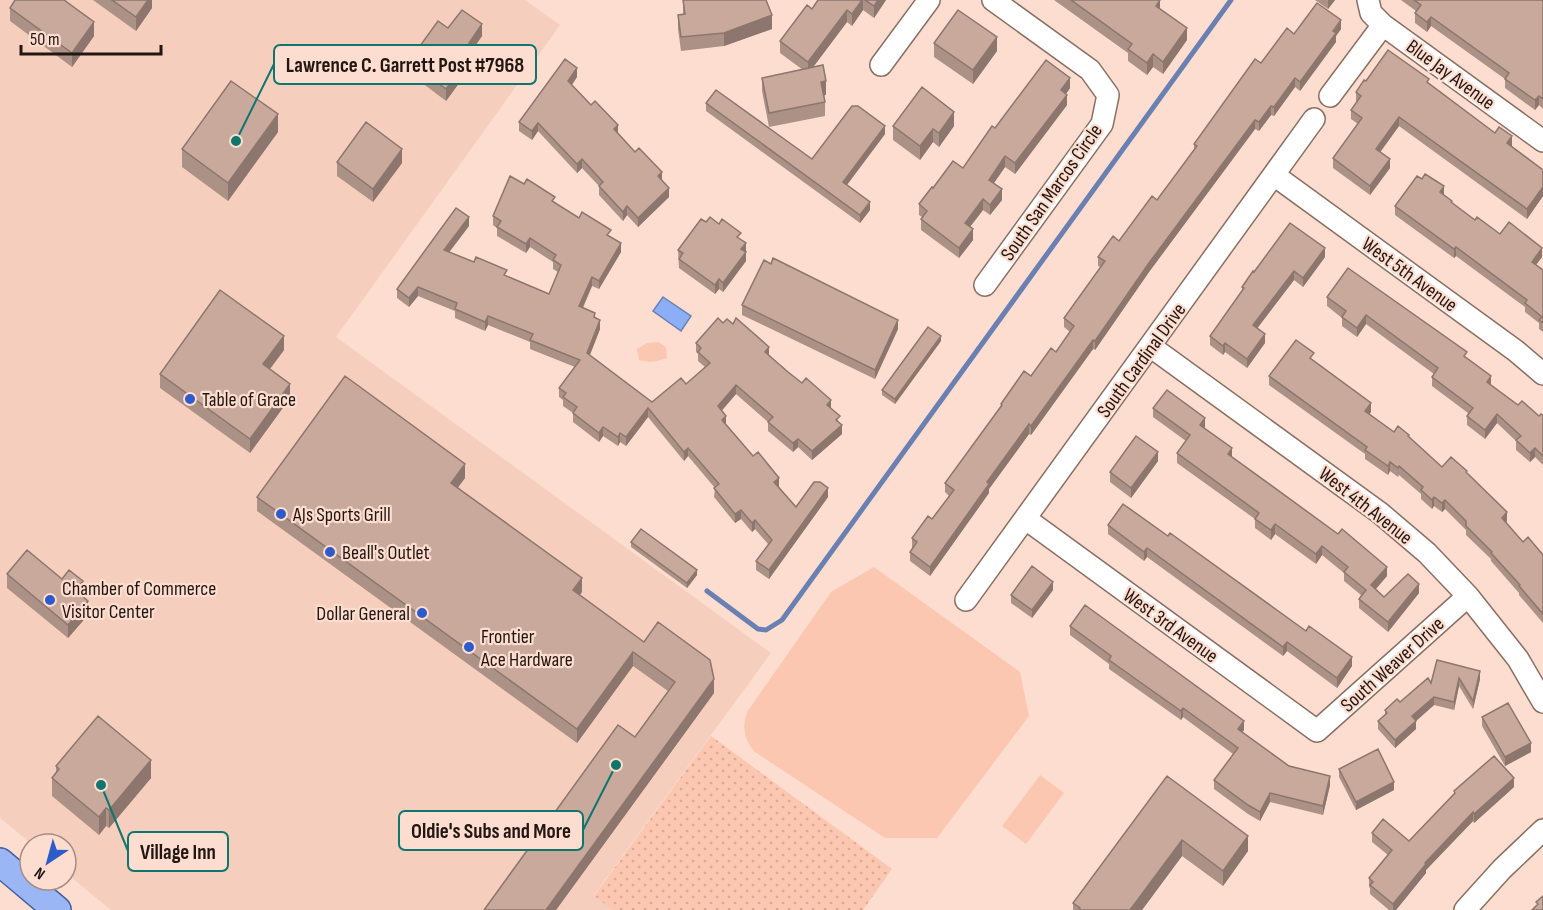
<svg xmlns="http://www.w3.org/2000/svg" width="1543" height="910" font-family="'Sofia Sans Condensed',sans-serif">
  <defs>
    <pattern id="grass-dots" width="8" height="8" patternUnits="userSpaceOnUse" patternTransform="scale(1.5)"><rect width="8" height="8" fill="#fcc7b0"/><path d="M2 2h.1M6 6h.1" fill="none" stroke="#d8aa96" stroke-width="1.8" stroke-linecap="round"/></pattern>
  </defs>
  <rect width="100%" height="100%" fill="#fdddcf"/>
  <!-- built -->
  <path fill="#f6cebd" d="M0 0H525L560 25 336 337 771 653 594 895 613 910H111L66 873V844H32L0 818Z"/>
  <!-- grass -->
  <path fill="url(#grass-dots)" d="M711 736 892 869 863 910H613L594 896Z"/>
  <!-- green -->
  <path fill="#fcc7b0" d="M658 342 666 347 667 358C656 362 650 363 639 360L637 349 647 343Z
    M874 567 1020 672 1029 716 937 838H885L755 752C744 740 742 727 747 712L831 592Z
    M1040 775 1064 793 1026 844 1002 826Z"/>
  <!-- water -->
  <path fill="#8baef7" stroke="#6b80b2" stroke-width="1.5" d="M663 297 691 316 681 331 653 311Z"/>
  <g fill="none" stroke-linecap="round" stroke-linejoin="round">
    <!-- stream -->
    <path stroke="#6b80b2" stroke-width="5" d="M707 591 758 629 766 630 782 620 1231 0"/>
    <defs>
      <path id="minor" d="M1368 0 1371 13 1383 25 1543 141
        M881 65 929 0
        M1330 96 1383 25
        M1274 175 1516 351 1543 374
        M985 285 1102 124 1108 95 1090 70 993 0
        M1150 346 1380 513 1427 553 1468 596 1518 659 1543 702
        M1026 519 1317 731 1468 596
        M966 600 1314 119
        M1465 910 1502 869 1543 830"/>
      <path id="major" d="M0 862 57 910"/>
    </defs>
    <!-- minor casing -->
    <use href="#minor" stroke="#8b6f63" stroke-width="24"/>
    <!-- major casing -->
    <use href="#major" stroke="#455fa0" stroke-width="30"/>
    <!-- minor -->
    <use href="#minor" stroke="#fff" stroke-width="21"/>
    <!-- major -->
    <use href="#major" stroke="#9bb6f4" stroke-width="27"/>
  </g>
  <!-- wall -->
  <path fill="#ac9186" d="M93 0H152V8L136 31Z
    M683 0 772 29 724 46 681 51 678 29V15L683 14Z
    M818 0H886L874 18 863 10 852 26 847 22 813 67 826 95H824L825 102V116L769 127 762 91V78L803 70 780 53V41L812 9Z
    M1054 0H1160V9L1187 40 1163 74 1153 67 1147 75 1128 61V53Z
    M1315 0H1335L1328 9Z
    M1401 0H1543V109L1539 105 1535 110 1505 88V79L1431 26 1427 32 1415 23V13L1416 11Z
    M10 8 94 36 72 67 10 21Z
    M448 28 482 36 474 47 476 60 446 101 409 73V61Z
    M1341 29 1336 36V42L1300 91 1295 87 1274 116 1271 115 1259 131 1255 129 1149 272 1095 350 1093 349 1031 435 1029 434 989 489V493L930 576 910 561V552L912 548V538L932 519 949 496 945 492V483L1001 407V404L1031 376 1056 352 1070 332 1064 327V318L1101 267 1098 266V257L1119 241 1157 200 1194 149V144L1261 63 1294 34Z
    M934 43 997 51 973 84 934 57Z
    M577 77 572 85 662 181 669 197 638 227 627 215 623 221 599 195V186L582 168 577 173 538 131 532 140 519 131V122Z
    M1366 81 1429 83 1543 170V196L1527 219 1399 126 1380 152 1390 168 1370 195 1333 168V158L1358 124 1351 119V110L1357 103 1356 102V92Z
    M1070 88 1066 94 1067 105 1015 174 1005 167 994 183 1002 200 990 215 983 210 970 227 973 240 959 258 921 230V219L922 217 919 215V204L933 188 963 168 995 128Z
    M706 103 812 159 885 134 847 185 870 210 860 223 706 111Z
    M893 126H954L939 147 933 142 920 160 893 140Z
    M278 132 228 201 182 167V149Z
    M337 162 402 163 373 202 337 176Z
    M1444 195 1452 203 1475 220 1542 257 1536 265 1543 270V332L1539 329V323L1525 312V307L1456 256 1454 258 1395 215V206Z
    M555 203 611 237 621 252 599 289 592 286 583 308 595 318 600 329 590 355 652 402 686 384 705 367 698 361V354L696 352V343L723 323 769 355 831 409 840 424 842 434 812 460 798 447 793 452 768 431V422L736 394 722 410 726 425 796 507 828 497 769 579 756 570V561L768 544 755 529 752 532 741 519 735 523 714 497 715 488 688 456 684 461 648 417 626 446 620 442 618 446 603 436 599 442 573 422V413L563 406V400L559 397V388L575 367 530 349V342L488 325 485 331 455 318V311L418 296 409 307 397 298V289L469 226 449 252 549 294 558 272 553 269V262L530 247 526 253 497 236V228L493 225V216Z
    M706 222 741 240 746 251V261L723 292 719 289 715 294 679 268 678 250Z
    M1325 257 1303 287 1294 280 1257 328 1265 343 1247 368 1225 352 1223 355 1210 345V336L1242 292V287L1254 272Z
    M771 264 898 329 875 379 742 315V305Z
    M1327 297 1467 358 1491 385 1518 405 1539 416 1543 415V465L1535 457 1530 462 1516 450V441L1497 423 1485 439 1467 425V416L1468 413 1432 386V377L1434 374 1366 324 1357 337 1342 326V318L1327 306Z
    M941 341 895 404 882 395V390Z
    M284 350 270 369 290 398 250 453 160 388V374Z
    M1314 361 1371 412 1369 414 1394 432 1409 438 1442 467 1467 473 1507 521 1506 523 1523 542 1543 555V623L1519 595V593L1491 561V559L1466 535V530L1445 509 1442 512 1434 506 1432 509 1421 499V494L1399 475 1398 477 1390 471 1388 475 1365 459V454L1269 385V376Z
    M1153 408 1205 427 1204 428 1232 457 1387 576 1376 589 1384 597 1419 593 1388 632 1359 608V599L1361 595 1344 581V573L1322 555 1316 564 1275 534 1271 540 1255 528V519L1177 463V453L1186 441 1153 417Z
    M1158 461 1131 498 1110 482V472Z
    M465 478 458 487 582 592 579 595 714 693 556 910H484L635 737 668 691 633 666 577 743 257 511V497Z
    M1108 525 1168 536 1352 666 1337 688 1287 651 1283 656 1147 557 1144 561 1108 534Z
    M631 542 697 575 687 588 631 547Z
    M7 574 62 579 83 595 82 596 88 615 68 638 7 588Z
    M1053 590 1032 618 1011 603V595Z
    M1070 626 1244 730 1242 732 1289 766 1330 785 1323 815 1270 802 1260 821 1248 814 1214 789V780L1233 754 1183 717 1181 720 1109 669V664L1070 635Z
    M1437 660 1480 679 1473 709 1459 686 1454 710 1434 705 1416 721V729L1395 748 1378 729V721L1385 716V710L1400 702 1431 683Z
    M1482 717 1531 752 1505 766 1482 726Z
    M56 766 151 778 109 828 106 826 99 835 52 796V778L56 772Z
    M1339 769 1394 790 1356 810 1339 777Z
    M1167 776 1248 851 1223 886 1182 856 1142 910H1073V903Z
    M1514 787 1474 823 1473 821 1426 870V873L1396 910H1389L1370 894V888L1369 887V878L1388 855 1372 842V833L1409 841 1454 794V791Z"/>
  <!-- shaded-wall -->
  <path fill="#8c766d" d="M146 0H152V8L136 31V17Z
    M862 0H863V10L852 26V14Z
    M878 0H886L874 18V6Z
    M1160 0V12L1156 6Z
    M1328 0H1335L1328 9Z
    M847 10V22L808 74V62Z
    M772 15V29L724 46V33Z
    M1431 17V26L1427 32V22Z
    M1341 20V29L1336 36V42L1300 91V82Z
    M94 22V36L72 67V53Z
    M482 24V36L469 55V43Z
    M1187 28V40L1163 74V62Z
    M997 37V51L973 84V70Z
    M476 48V60L446 101V89Z
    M1153 54V67L1147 75V63Z
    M577 68V77L568 90V81Z
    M1070 78V88L1061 101V90Z
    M1295 78V87L1274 116V107Z
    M826 81V95L821 96V82Z
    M1067 95V105L1015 174V163Z
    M1539 96V105L1535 110V100Z
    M1271 106V115L1259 131V122Z
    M954 112V126L939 147V133Z
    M278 114V132L228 201V183Z
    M1399 117V126L1376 158V149Z
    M1255 120V129L1149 272 1095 350V341L1149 263Z
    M538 123V131L532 140V131Z
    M618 125V134L614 129Z
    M885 126V134L843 190V182Z
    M933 129V142L920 160V146Z
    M1512 136V146L1507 153V143Z
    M402 149V163L373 202V189Z
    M1005 156V167L989 190V180Z
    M582 159V168L577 173V164Z
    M1390 159V168L1370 195V186Z
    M662 172V181L658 176Z
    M1444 186V195L1440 192Z
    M1543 187V196L1527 219V209Z
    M669 188V197L638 227V218Z
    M1002 189V200L990 215V205Z
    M983 199V210L965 233V223Z
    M870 202V210L860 223V215Z
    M627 206V215L623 221V212Z
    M469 217V226L444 259V250Z
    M973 229V240L959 258V248Z
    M530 238V247L526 253V244Z
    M621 243V252L599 289V281Z
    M746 243V253L741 249Z
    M1456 247V256L1454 258V249Z
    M1325 248V257L1303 287V278Z
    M1542 248V257L1532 270V262Z
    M746 252V261L723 292V283Z
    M1294 271V280L1253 334V325Z
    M592 277V286L579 315V306Z
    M719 279V289L715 294V285Z
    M418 287V296L409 307V298Z
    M1366 315V324L1357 337V328Z
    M488 316V325L485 331V322Z
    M600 320V329L587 362V353Z
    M898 320V329L875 379V370Z
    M1265 334V343L1247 368V359Z
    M284 336V350L263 378V364Z
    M941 336V341L895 404V399Z
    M1093 340V349L1031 435V426Z
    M1225 343V352L1223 355V346Z
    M769 347V356L765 352Z
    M1491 376V385L1487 382Z
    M290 384V398L250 453V439Z
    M736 385V394L718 415V406Z
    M831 400V409L827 405Z
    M1371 403V412L1365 420V411Z
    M648 408V417L626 446V437Z
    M1497 414V423L1485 439V430Z
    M726 416V425L722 429V420Z
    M1205 418V427L1200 434V425Z
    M1029 424V434L989 489V493L930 576V567L987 482Z
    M842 425V434L812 460V451Z
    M603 427V436L599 442V433Z
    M620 433V442L618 446V437Z
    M798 439V447L793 452V443Z
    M688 448V456L684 461V452Z
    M1232 448V457L1228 454Z
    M1535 448V457L1530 462V453Z
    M1158 452V461L1131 498V488Z
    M1390 462V471L1388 475V466Z
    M465 464V478L451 497V483Z
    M779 478V487L774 491V482Z
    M828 488V497L769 579V570Z
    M1434 497V506L1432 509V500Z
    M1445 500V509L1442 512V503Z
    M741 510V519L735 523V514Z
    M1507 512V521L1502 527V518Z
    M755 520V529L752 532V523Z
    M1275 524V534L1271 540V530Z
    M1322 546V555L1316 564V554Z
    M1147 548V557L1144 561V552Z
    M1387 567V576L1371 594V585Z
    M697 570V575L687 588V583Z
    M582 578V592L573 604V590Z
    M83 581V595L75 604V590Z
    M1053 582V590L1032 618V610Z
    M1419 584V593L1388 632V622Z
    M88 601V615L68 638V625Z
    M1287 642V651L1283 656V647Z
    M633 652V666L577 743V729Z
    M1352 657V666L1337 688V678Z
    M1480 671V679L1473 709V701Z
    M1459 678V686L1454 710V702Z
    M714 679V693L556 910H546Z
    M1434 697V705L1416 721V729L1395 748V740L1412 716Z
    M1183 708V717L1181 720V711Z
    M1244 721V730L1238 738V729Z
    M1531 743V752L1505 766V757Z
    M151 760V778L109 828V810Z
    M1330 776V785L1323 815V806Z
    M1514 778V787L1474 823V814Z
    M1394 782V790L1356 810V802Z
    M1270 793V802L1260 821V812Z
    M106 808V826L99 835V817Z
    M1473 812V821L1426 870V873L1396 910H1393V904L1425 863Z
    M1248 836V851L1223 886V871Z
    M1182 840V856L1142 910H1130Z"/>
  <!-- building -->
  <path fill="#c8a99c" stroke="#8c766d" stroke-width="1.5" d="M15 0H64L94 22 72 53 10 8Z
    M112 0H148L136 17Z
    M683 0H766L772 15 724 33 681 37 678 15 685 14Z
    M818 0H862L852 14 847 10 808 62 780 41 807 5 812 9Z
    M865 0H878L874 6Z
    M1071 0H1160L1156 6 1187 28 1163 62 1153 54 1147 63 1128 49 1132 44Z
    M1414 0H1543V99L1539 96 1535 100 1505 79 1509 73 1431 17 1427 22 1415 13 1421 5Z
    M1317 3 1341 20 1333 31 1336 33 1300 82 1295 78 1274 107 1271 106 1259 122 1255 120 1149 263 1095 341 1093 340 1031 426 1029 424 987 482 989 484 930 567 910 552 917 542 912 538 928 516 932 519 954 490 945 483 1002 405 1001 404 1024 371 1031 376 1051 348 1056 352 1074 326 1064 318 1105 261 1098 257 1113 236 1119 241 1152 196 1157 200 1197 146 1194 144 1255 59 1261 63 1287 28 1294 34Z
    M462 10 482 24 469 43 476 48 446 89 409 61 438 21 448 28Z
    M958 10 997 37 973 70 934 43Z
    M1388 50 1429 79 1427 82 1495 133 1499 127 1512 136 1507 143 1543 170V187L1527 209 1399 117 1376 149 1390 159 1370 186 1333 158 1362 118 1351 110 1361 96 1356 92 1364 80 1366 81Z
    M565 59 577 68 568 81 591 105 595 101 618 125 614 129 635 152 639 148 662 172 658 176 669 188 638 218 627 206 623 212 599 186 603 182 582 159 577 164 538 123 532 131 519 122Z
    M1046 60 1070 78 1061 90 1067 95 1015 163 1005 156 989 180 1002 189 990 205 983 199 965 223 973 229 959 248 921 219 927 211 919 204 932 187 933 188 953 161 963 168 992 126 995 128Z
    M823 65 826 81 821 82 825 102 769 113 762 78Z
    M231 81 278 114 228 183 182 149Z
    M922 87 954 112 939 133 933 129 920 146 893 126Z
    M716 90 812 159 852 106H858L885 126 843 182 870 202 860 215 706 103Z
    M366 122 402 149 373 189 337 162Z
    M1425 174 1444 186 1440 192 1452 201 1451 202 1475 220 1477 217 1500 234 1509 222 1542 248 1532 262 1543 270V323L1539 320 1542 317 1525 303 1527 300 1456 247 1454 249 1395 206 1417 176 1422 179Z
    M510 176 524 184 527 179 555 197 552 201 579 218 582 212 611 230 607 235 621 243 599 281 592 277 579 306 595 313 594 317 600 320 587 353 652 402 681 378 686 384 710 363 698 352 701 348 696 343 718 318 723 323 727 319 733 324 736 318 769 347 765 352 788 372 802 383 806 378 831 400 827 405 840 416 836 420 842 425 812 451 798 439 793 443 768 422 773 417 736 385 718 406 726 416 722 420 753 456 758 452 779 478 774 482 796 507 814 482H820L828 488 769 570 756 561 772 540 755 520 752 523 741 510 735 514 714 488 719 484 688 448 684 452 648 408 626 437 620 433 618 437 603 427 599 433 573 413 577 407 563 397 566 393 559 388 580 360 530 340 533 334 488 316 485 322 455 309 457 303 418 287 409 298 397 289 456 208 469 217 444 250 474 262 476 257 507 270 504 275 549 294 561 265 553 260 556 255 530 238 526 244 497 227 501 221 493 216Z
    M710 217 719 224 722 219 741 233 737 237 746 243 741 249 746 252 723 283 719 279 715 285 679 259 683 253 678 250 701 219 706 222Z
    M1290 223 1325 248 1303 278 1294 271 1253 325 1265 334 1247 359 1225 343 1223 346 1210 336 1244 288 1242 287 1253 271 1254 272Z
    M773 258 898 320 875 370 742 305 764 260 771 264Z
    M1348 268 1467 352 1464 356 1491 376 1487 382 1518 405 1522 401 1539 416 1541 414 1543 415V456L1535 448 1530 453 1516 440 1521 436 1497 414 1485 430 1467 416 1473 408 1432 377 1438 368 1366 315 1357 328 1342 317 1346 311 1327 297Z
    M220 290 284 336 263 364 290 384 250 439 160 374Z
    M928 327 941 336 895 399 882 390Z
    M1296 340 1314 353 1310 358 1371 403 1365 411 1394 432 1398 426 1409 435 1408 436 1442 467 1451 457 1467 471 1466 472 1507 512 1502 518 1523 542 1528 537 1543 555V614L1519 586 1520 585 1491 553 1492 552 1466 526V521L1445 500 1442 503 1434 497 1432 500 1421 490 1423 487 1399 466 1398 468 1390 462 1388 466 1365 450 1367 447 1269 376Z
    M345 376 465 464 451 483 582 578 573 590 644 642 658 622 710 660 714 679 546 910H484L618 725 635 737 675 682 633 652 577 729 257 497Z
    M1167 390 1205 418 1200 425 1232 448 1228 454 1338 534 1342 529 1387 567 1371 585 1384 597 1408 574 1419 584 1388 622 1359 599 1366 590 1344 572 1348 567 1322 546 1316 554 1275 524 1271 530 1255 519 1259 513 1177 453 1190 435 1153 408Z
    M1136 436 1158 452 1131 488 1110 472Z
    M1123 504 1168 536 1170 533 1306 631 1309 626 1352 657 1337 678 1287 642 1283 647 1147 548 1144 552 1108 525Z
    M641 529 697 570 687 583 631 542Z
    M27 550 62 579 69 570 83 581 75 590 88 601 68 625 7 574Z
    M1032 566 1053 582 1032 610 1011 595Z
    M1085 605 1244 721 1238 729 1289 766 1330 776 1323 806 1270 793 1260 812 1248 805 1214 780 1238 748 1183 708 1181 711 1147 687 1109 660 1111 656 1070 626Z
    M1437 660 1480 671 1473 701 1459 678 1454 702 1434 697 1412 716 1416 721 1395 740 1378 721 1387 713 1385 710 1397 699 1400 702 1428 678 1431 683Z
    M1508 703 1531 743 1505 757 1482 717Z
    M98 716 151 760 109 810 106 808 99 817 52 778 59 769 56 766Z
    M1378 749 1394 782 1356 802 1339 769Z
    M1494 756 1514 778 1474 814 1473 812 1425 863 1426 864 1393 904 1370 885 1373 882 1369 878 1392 850 1372 833 1383 819 1409 841 1455 793 1454 791Z
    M1167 776 1248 836 1223 871 1182 840 1130 910H1079L1080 908 1073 903Z
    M1543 896V910H1532L1538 904 1536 902Z"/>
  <!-- markers -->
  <g fill="#2e5bca" stroke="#fdddcf" stroke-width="2">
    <circle cx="190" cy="399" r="6"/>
    <circle cx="281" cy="514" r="6"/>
    <circle cx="330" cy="552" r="6"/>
    <circle cx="50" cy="600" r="6"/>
    <circle cx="422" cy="613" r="6"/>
    <circle cx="469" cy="647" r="6"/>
  </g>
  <g text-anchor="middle" stroke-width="4.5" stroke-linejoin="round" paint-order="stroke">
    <!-- street labels -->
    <g font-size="20" fill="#211611" stroke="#fdddcf">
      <text transform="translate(1451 74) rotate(36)" y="7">Blue Jay Avenue</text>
      <text transform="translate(1051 192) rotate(-55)" y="7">South San Marcos Circle</text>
      <text transform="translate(1410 274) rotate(36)" y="7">West 5th Avenue</text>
      <text transform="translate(1141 360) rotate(-54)" y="7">South Cardinal Drive</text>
      <text transform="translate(1366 505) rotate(38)" y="7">West 4th Avenue</text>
      <text transform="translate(1171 625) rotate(36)" y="7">West 3rd Avenue</text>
      <text transform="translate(1392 664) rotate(-42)" y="7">South Weaver Drive</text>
    </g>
    <!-- poi labels -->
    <g font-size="20" fill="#211611" stroke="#fdddcf" text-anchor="start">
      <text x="202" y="406">Table of Grace</text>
      <text x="293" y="521">AJs Sports Grill</text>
      <text x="342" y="559">Beall's Outlet</text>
      <text x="62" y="595">Chamber of Commerce<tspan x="62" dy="23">Visitor Center</tspan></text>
      <text x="410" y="620" text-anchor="end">Dollar General</text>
      <text x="481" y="643">Frontier<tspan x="481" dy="23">Ace Hardware</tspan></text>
    </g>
  </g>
  <!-- callouts -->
  <path fill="none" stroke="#0f766e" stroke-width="2" d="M236 141L274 64M616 765L583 830M101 785L128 851"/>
  <g fill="#0f766e" stroke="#fdddcf" stroke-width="2">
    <circle cx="236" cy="141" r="6"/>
    <circle cx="616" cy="765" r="6"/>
    <circle cx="101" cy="785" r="6"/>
  </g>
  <g fill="#fdddcf" stroke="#0f766e" stroke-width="2">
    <rect x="274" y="45" width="262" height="39" rx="6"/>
    <rect x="399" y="811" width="184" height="39" rx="6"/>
    <rect x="128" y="832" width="100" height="39" rx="6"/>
  </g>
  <g font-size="21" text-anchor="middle" font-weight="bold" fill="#211611">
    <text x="405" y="72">Lawrence C. Garrett Post #7968</text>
    <text x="491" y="838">Oldie's Subs and More</text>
    <text x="178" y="859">Village Inn</text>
  </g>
  <!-- north arrow -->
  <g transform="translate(48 862) rotate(216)"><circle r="28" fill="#fdddcf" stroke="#a58d83" stroke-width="1.5"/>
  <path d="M0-4.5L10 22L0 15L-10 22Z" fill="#2e5bca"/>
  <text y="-9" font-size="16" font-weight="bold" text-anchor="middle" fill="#211611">N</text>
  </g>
  <!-- scale -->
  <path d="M21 45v9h140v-9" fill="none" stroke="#211611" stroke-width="3"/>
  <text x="30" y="45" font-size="18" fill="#211611" stroke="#fdddcf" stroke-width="4.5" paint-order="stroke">50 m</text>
</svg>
